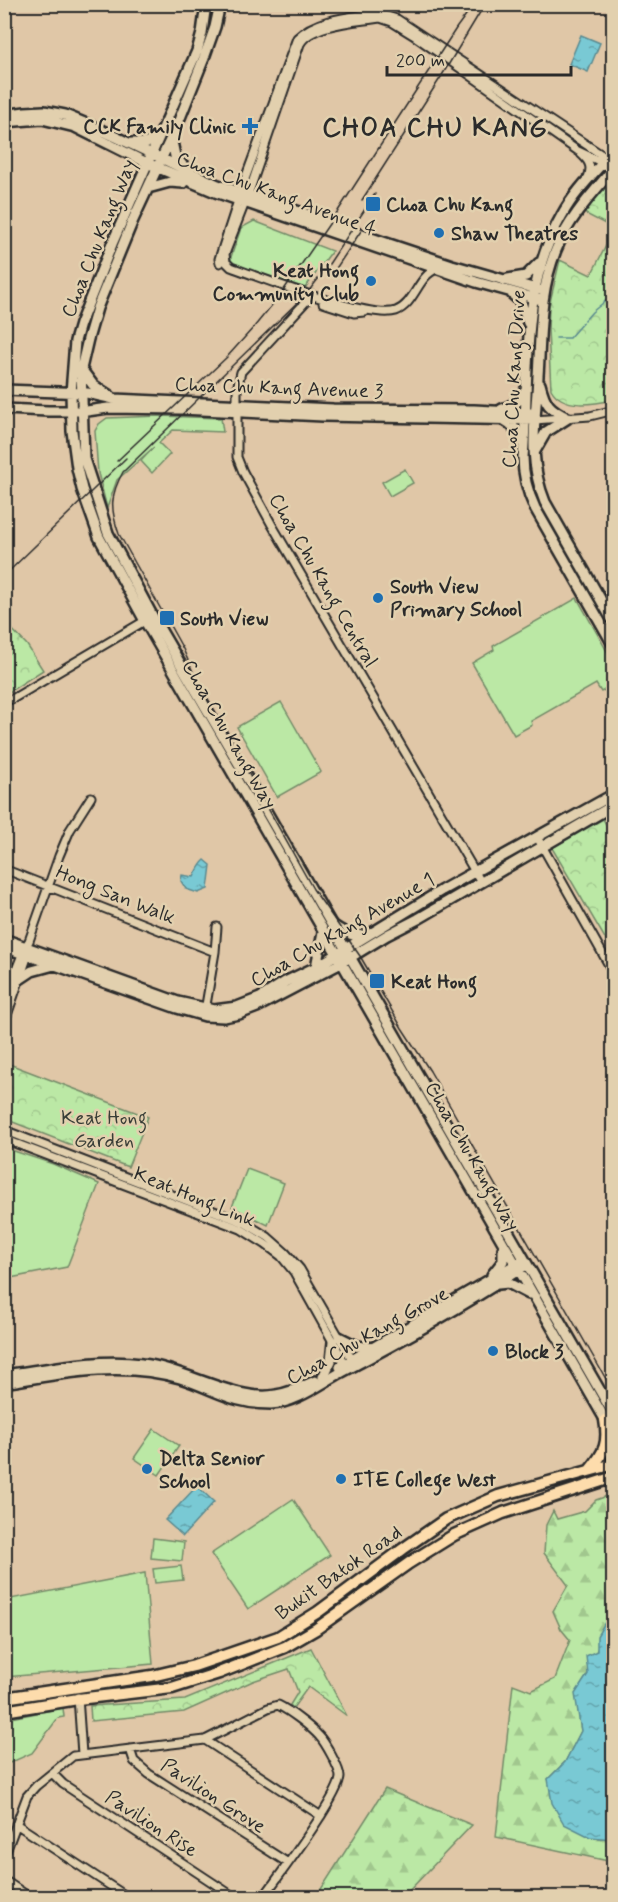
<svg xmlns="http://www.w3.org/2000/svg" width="618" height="1902" font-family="Mynerve,sans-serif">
  <defs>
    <pattern id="forest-firs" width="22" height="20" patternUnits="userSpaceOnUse" patternTransform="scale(1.5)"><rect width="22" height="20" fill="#bbe8a5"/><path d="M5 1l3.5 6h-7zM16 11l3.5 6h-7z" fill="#a1c78e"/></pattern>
    <pattern id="park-crowns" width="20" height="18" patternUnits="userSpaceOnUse" patternTransform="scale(1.5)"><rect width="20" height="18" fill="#bbe8a5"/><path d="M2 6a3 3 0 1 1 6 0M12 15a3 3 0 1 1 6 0" fill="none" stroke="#a1c78e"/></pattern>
    <pattern id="water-ripples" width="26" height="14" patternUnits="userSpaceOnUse" patternTransform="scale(1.5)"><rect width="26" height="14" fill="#79c9d4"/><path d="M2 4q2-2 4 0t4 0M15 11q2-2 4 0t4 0" fill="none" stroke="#63a3ac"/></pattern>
  </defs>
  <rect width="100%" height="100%" fill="#e0c7a7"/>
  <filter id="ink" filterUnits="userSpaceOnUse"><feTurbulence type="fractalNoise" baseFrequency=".0167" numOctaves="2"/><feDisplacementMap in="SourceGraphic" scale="12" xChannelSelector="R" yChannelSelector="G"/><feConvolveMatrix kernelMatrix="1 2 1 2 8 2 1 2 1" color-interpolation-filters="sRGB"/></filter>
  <g filter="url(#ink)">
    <!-- green -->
    <path fill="#bbe8a5" stroke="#738a68" stroke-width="1.5" d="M254 221 332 251 305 288 235 265 231 261V257L241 228Z
      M160 416 221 418 223 432 173 430 159 443 170 454 152 473 141 461 154 447 117 480 107 508 98 473 95 431 99 424 107 418Z
      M405 469 413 483 390 496 382 482Z
      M577 598 613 662V685L601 692 596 684 531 721 532 725 514 735 472 663 494 650 493 646Z
      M281 702 321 772 277 797 237 727Z
      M5 1148 53 1164 99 1184 67 1267 5 1279Z
      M247 1169 284 1183 268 1225 232 1207Z
      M154 1429 179 1446 159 1475 134 1458Z
      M293 1499 330 1555 248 1609 211 1554Z
      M153 1538 184 1542 182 1561 151 1558Z
      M181 1566 183 1580 155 1583 153 1569Z
      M145 1573 153 1664 5 1677V1600Z
      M63 1708 64 1717 58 1718 32 1753 7 1764 5 1768V1719Z"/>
    <!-- forest -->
    <path fill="url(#forest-firs)" stroke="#738a68" stroke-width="1.5" d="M613 1494V1614H610L588 1674 576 1694 581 1731 565 1762 548 1779 590 1837 613 1839V1862L496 1837 513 1684 531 1691 555 1679 570 1640 561 1629 553 1611 568 1585 544 1553 546 1525 553 1511 557 1519 585 1511 596 1500Z
      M385 1789 472 1825 403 1897H316Z"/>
    <!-- park -->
    <path fill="url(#park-crowns)" stroke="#738a68" stroke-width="1.5" d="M613 176V228L584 213Z
      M613 232V400C594 404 563 410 551 389L548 330 549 306 560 260 591 275Z
      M5 622 27 645 43 670 9 692H5Z
      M603 819 613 837V952L552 848Z
      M4 1062 148 1117 128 1167 5 1119Z
      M311 1648 347 1716 308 1687 293 1708 290 1705 298 1692 289 1669 253 1681 184 1712 91 1721 90 1706 185 1700Z"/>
    <!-- water -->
    <path fill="url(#water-ripples)" stroke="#5a8a90" stroke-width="1.5" d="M581 35 600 43 588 72 569 64Z
      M205 860 211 865 208 889 198 893 186 889 181 881 182 875 194 877C197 871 200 864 205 860Z
      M197 1486 214 1502 183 1536 165 1520Z
      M610 1614H614L613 1839 590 1837 564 1824 552 1803 548 1779 565 1762 581 1731 575 1694 588 1674 586 1656 597 1651V1636Z"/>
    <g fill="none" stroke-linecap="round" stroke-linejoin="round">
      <!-- stream -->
      <path stroke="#5a8a90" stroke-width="1.5" d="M556 338H569L592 312 614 294"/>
      <defs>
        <path id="street" d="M581 154C590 162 592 167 588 178
          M220 263 219 259 245 179 297 38C316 19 349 17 375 13L381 14 397 19 614 163
          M437 269C418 275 415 304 396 311 370 320 261 278 231 267L226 262 225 254 248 195 300 44C310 25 352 22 373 19L380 18 392 22 413 35 578 151 597 160 612 170
          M312 295 241 372 237 389V457L243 472 272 525 481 882
          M323 303 354 313 364 312
          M534 420 590 416 614 410
          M4 702 14 698 148 619
          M537 837 614 974
          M4 869 215 952
          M4 1000 25 947 29 941 59 856 70 830 91 797
          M205 1011 215 952 217 927
          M4 1024 29 952
          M4 1130 245 1223 268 1237 285 1252 300 1269 354 1363
          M4 1139 241 1229 265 1244 281 1256 294 1272 347 1367
          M78 1697 82 1754
          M205 1740 321 1816
          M130 1749 134 1761 149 1774 288 1863
          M52 1773 63 1784 236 1898
          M16 1824 129 1898
          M4 1857 27 1796 36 1786 73 1756 205 1740 268 1708 278 1705C290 1711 310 1726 319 1736 325 1742 340 1769 340 1777 340 1796 277 1878 263 1898
          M4 1880 31 1898"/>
        <path id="secondary" d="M206 4 202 33 197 51 112 244 80 324 75 341 71 393 72 431 77 468 82 489 99 537 145 621 614 1435
          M220 4 215 27 204 58 178 123 133 220 97 308 88 339 81 369 84 459 108 533 153 617 243 771 614 1415
          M4 115 25 112 44 111 65 115 101 130 218 185 321 219 344 229 452 265 543 291
          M4 122 42 119 75 127 147 163 218 193 476 282 541 300
          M171 137 175 156 184 167
          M132 143H147L160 135
          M614 150C596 171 575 191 562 215 519 289 530 375 523 457 523 476 527 491 535 508L614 646
          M614 168C592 194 569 218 556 250 539 292 541 331 538 376 536 421 527 458 545 502L614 623
          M148 188 170 182 183 183
          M508 279 526 276 539 263
          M512 294 521 302 528 323
          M81 369 93 385 110 396
          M540 384C545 404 549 409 568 418
          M4 390 87 393 114 399 333 409 474 410 534 413
          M4 409 48 411H87L108 408 181 409 323 416 534 420
          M502 409C512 406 521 401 525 391
          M504 420C514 425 519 432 522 443
          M535 451 546 432 568 418
          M334 926C345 934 352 936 365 935
          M4 939 178 1002 214 1010 237 1007 260 998 285 982 316 967 442 890 614 794
          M4 947 177 1008 205 1016 224 1017 239 1014 257 1007 341 963 387 935 418 919 614 805
          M4 955 11 982
          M316 967 323 932
          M20 979 32 971 54 965
          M492 1275 503 1261V1248
          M498 1284 508 1283 529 1294
          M339 1337 357 1346 373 1348
          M340 1367 520 1262
          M4 1375C49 1369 97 1358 142 1364 183 1368 238 1403 276 1395 290 1393 302 1387 315 1381
          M323 1377 331 1361 333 1342
          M4 1383C63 1373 122 1361 180 1378 215 1389 232 1404 271 1404 296 1403 321 1383 342 1372 403 1340 465 1305 523 1267"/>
        <path id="primary" d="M590 1470C605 1452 609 1443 605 1420
          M4 1698 152 1676 194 1666 278 1637 318 1612 403 1549 446 1519 498 1496 614 1464
          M4 1711 78 1699 172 1688 219 1673 285 1647 316 1629 409 1563 454 1535 503 1513 614 1477"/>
      </defs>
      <!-- street casing -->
      <use href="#street" stroke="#2b2b2b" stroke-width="11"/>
      <!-- secondary casing -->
      <use href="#secondary" stroke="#2b2b2b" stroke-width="14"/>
      <!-- primary casing -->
      <use href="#primary" stroke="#2b2b2b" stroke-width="15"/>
      <!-- street -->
      <use href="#street" stroke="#e2d0ae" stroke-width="7"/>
      <!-- secondary -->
      <use href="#secondary" stroke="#e2d0ae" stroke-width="9"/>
      <!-- primary -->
      <use href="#primary" stroke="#fddcac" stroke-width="10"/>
      <!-- rail -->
      <path stroke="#2b2b2b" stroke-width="1.5" d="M375 194 325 270 308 292 123 472C110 495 110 509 119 534L183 649 197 681 313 889 360 956 402 1028 430 1071 614 1393
        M362 200 441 77 485 4
        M333 273 361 231
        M117 461 227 357 254 327 281 294 338 211 457 27 474 4
        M4 576 126 458"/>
    </g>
  </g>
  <!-- markers -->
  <g fill="#1f6fb2" stroke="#e2d0ae" stroke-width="2">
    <path d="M247 117h6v6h6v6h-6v6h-6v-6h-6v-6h6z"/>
    <rect x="365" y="196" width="16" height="16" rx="3"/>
    <circle cx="439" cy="233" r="6"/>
    <circle cx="371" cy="281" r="6"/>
    <circle cx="378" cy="598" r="6"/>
    <rect x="159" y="610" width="16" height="16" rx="3"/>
    <rect x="369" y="973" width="16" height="16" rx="3"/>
    <circle cx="493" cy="1351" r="6"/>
    <circle cx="147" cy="1469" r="6"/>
    <circle cx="341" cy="1479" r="6"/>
  </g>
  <g text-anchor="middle" stroke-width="5" stroke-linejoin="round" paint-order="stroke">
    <!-- poi labels -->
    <g font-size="20" font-weight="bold" fill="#2b2b2b" stroke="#e2d0ae" text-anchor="start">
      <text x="236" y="133" text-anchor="end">CCK Family Clinic</text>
      <text x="386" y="211">Choa Chu Kang</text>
      <text x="451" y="240">Shaw Theatres</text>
      <text x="359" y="277" text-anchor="end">Keat Hong<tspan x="359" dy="23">Community Club</tspan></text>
      <text x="390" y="593">South View<tspan x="390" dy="23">Primary School</tspan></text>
      <text x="180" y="625">South View</text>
      <text x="391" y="988">Keat Hong</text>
      <text x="505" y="1358">Block 3</text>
      <text x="159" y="1465">Delta Senior<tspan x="159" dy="23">School</tspan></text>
      <text x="353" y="1486">ITE College West</text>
    </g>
    <!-- street labels -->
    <g font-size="20" fill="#2b2b2b" stroke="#e2d0ae">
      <text transform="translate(277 193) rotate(20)" y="7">Choa Chu Kang Avenue 4</text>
      <text transform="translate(98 238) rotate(-68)" y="7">Choa Chu Kang Way</text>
      <text transform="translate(513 379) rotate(-87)" y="7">Choa Chu Kang Drive</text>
      <text transform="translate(279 387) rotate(2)" y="7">Choa Chu Kang Avenue 3</text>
      <text transform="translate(324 580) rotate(60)" y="7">Choa Chu Kang Central</text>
      <text transform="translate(230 734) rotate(60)" y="7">Choa Chu Kang Way</text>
      <text transform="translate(116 894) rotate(22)" y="7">Hong San Walk</text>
      <text transform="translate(342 929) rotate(-30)" y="7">Choa Chu Kang Avenue 1</text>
      <text transform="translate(473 1156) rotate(60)" y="7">Choa Chu Kang Way</text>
      <text transform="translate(195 1196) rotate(22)" y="7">Keat Hong Link</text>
      <text transform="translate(367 1335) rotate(-29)" y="7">Choa Chu Kang Grove</text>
      <text transform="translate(338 1572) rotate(-35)" y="7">Bukit Batok Road</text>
      <text transform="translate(214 1795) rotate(33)" y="7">Pavilion Grove</text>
      <text transform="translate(152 1823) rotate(33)" y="7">Pavilion Rise</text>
    </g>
    <!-- park labels -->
    <g font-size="20" fill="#393e37" stroke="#e2d0ae">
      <text x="104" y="1124">Keat Hong<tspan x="104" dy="23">Garden</tspan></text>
    </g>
    <!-- district labels -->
    <g font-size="26" font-weight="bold" letter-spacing="1.5" fill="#2b2b2b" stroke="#e2d0ae">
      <text x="435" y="136">CHOA CHU KANG</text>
    </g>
  </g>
  <!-- margin -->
  <rect width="618" height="1902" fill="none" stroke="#e2d0ae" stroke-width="24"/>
  <rect x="12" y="12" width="594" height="1878" fill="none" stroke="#2b2b2b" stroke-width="2" filter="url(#ink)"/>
  <!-- scale -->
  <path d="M387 66v9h184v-9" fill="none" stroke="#2b2b2b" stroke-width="3"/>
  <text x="396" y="66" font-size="18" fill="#2b2b2b" stroke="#e2d0ae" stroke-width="4.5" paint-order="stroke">200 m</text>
</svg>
